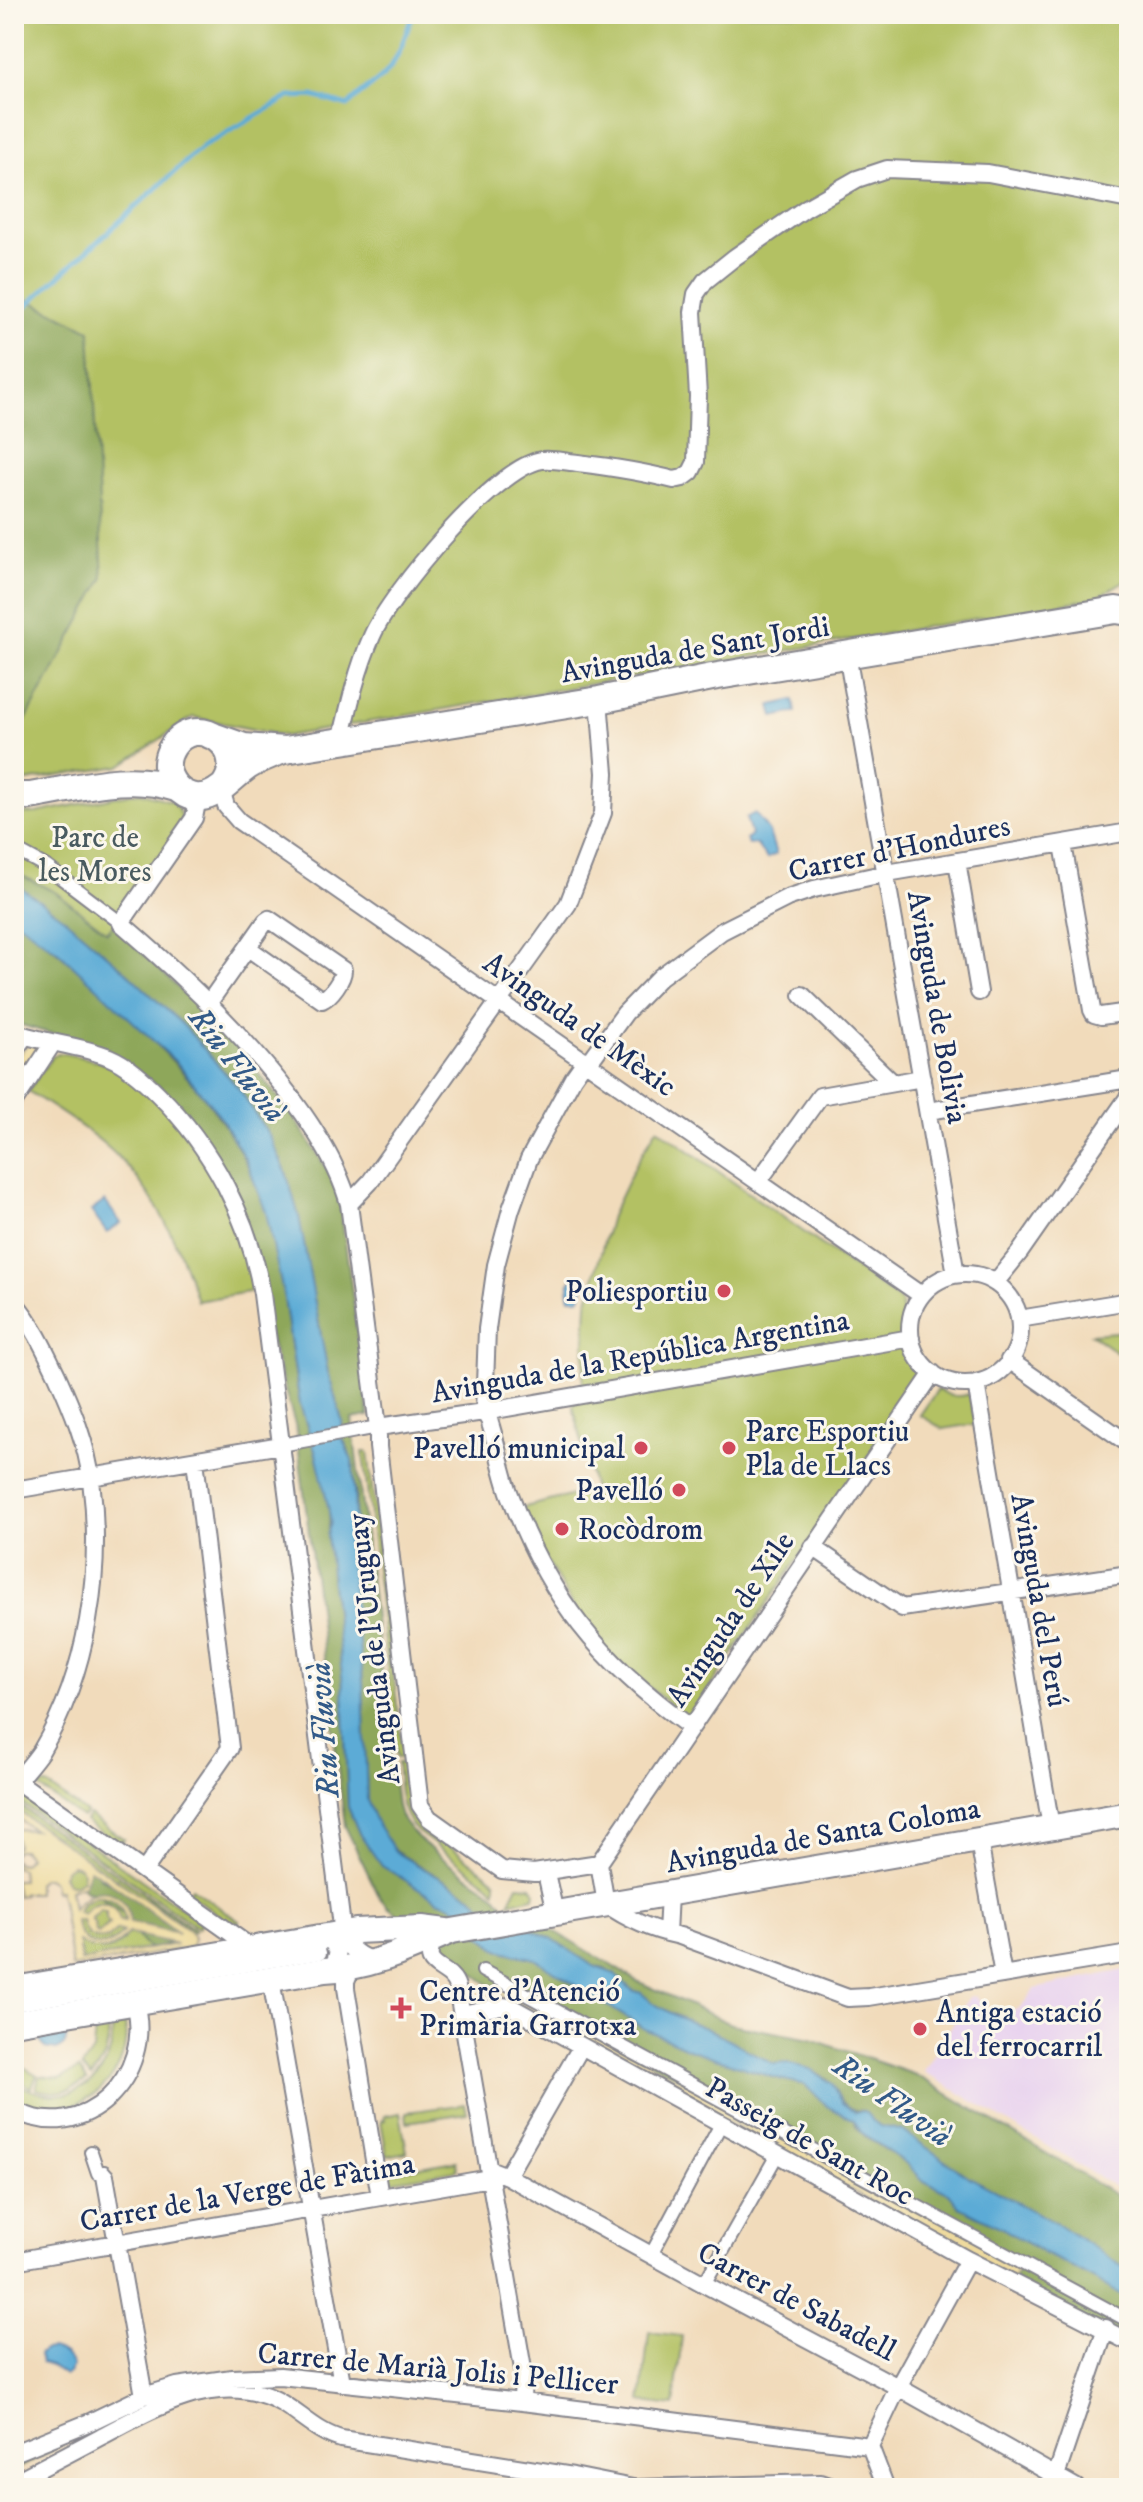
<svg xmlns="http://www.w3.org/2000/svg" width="1143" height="2502" font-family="'IM FELL DW Pica',serif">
  <rect width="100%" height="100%" fill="#fbf7ec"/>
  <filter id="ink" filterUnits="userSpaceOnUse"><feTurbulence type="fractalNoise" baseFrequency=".0125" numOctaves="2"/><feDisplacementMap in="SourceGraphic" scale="16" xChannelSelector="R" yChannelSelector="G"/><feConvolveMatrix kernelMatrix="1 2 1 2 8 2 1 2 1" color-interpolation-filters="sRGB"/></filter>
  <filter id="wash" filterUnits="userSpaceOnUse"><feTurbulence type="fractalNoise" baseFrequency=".006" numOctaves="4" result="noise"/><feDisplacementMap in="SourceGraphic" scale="32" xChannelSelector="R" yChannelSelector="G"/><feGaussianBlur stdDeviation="1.8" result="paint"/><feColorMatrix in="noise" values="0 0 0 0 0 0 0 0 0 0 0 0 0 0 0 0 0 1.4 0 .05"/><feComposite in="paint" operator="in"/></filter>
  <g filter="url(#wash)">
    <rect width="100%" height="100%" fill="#f1dbbb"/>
    <!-- built -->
    <path fill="#e8d2ef" d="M1129 1969V2195L924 2072 969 1997 976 1996 983 2006 990 2010 1004 2012 1016 2010 1022 2006 1034 1989Z"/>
    <!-- green -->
    <path fill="#b3c164" stroke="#677861" stroke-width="2" d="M14 14H1129V578L1096 598 286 736 193 717 120 766 14 783Z
      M140 792 174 802 182 817 177 833 108 933 55 892 14 872V814L36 813Z
      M58 1053C74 1055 95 1059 111 1067 184 1104 240 1213 254 1291L197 1301C179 1243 152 1184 104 1144 81 1124 53 1108 28 1091L52 1057Z
      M657 1128 901 1301C903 1331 906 1349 925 1374L688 1719 595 1644 517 1509 594 1490 573 1406 583 1380 587 1304 611 1216 636 1164Z
      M1129 1331V1361L1091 1334Z
      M938 1389C947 1396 959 1398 969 1394L976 1424 943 1429 920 1415Z
      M363 1452H368L403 1758H397Z
      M404 1762 412 1817 496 1881V1890L418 1832C398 1814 400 1787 397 1763Z
      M47 1785 86 1813 82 1818 37 1786Z
      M22 1796 201 1922 198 1928 18 1801Z
      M17 1804 195 1930 193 1932 147 1899 145 1901 14 1808Z
      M89 1815 124 1839 119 1845 85 1821Z
      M63 1875a10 10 0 1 1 20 0a10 10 0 1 1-20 0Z
      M518 1885 531 1886 535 1892 534 1897 509 1903Z
      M192 1888 239 1921 235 1927 188 1893Z
      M96 1896H103L123 1910 126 1921 119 1920 107 1903C96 1901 91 1907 83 1914L77 1912 84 1902Z
      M101 1910 105 1911 107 1920 110 1923 98 1934 95 1931 94 1923 91 1919Z
      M76 1920H82L89 1936 117 1930 123 1932C108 1954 78 1947 76 1920Z
      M128 1933 178 1944 82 1961 79 1942C100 1951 113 1957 128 1933Z
      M125 2023C133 2085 68 2130 14 2097V2081C61 2115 117 2083 112 2026Z
      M108 2026C110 2046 105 2062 91 2077L82 2067 93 2051 95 2028Z
      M14 2054 22 2066 37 2075 31 2088 14 2076Z
      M79 2069 87 2080C72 2091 54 2095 36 2089L39 2076 61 2078Z
      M465 2104 467 2113 407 2122 406 2112Z
      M400 2113 407 2152 387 2156 381 2121 385 2120 384 2116Z
      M456 2161 457 2170 391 2181 390 2172Z
      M649 2332 682 2336 674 2406 641 2402Z
      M90 2429 14 2471V2463Z"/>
    <!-- forest -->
    <path fill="#8ea75a" stroke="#546b5c" stroke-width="2" d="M14 293 90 330 103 579 14 742Z
      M14 872 55 892 107 932 113 925 224 1032 290 1111 327 1169 334 1183 340 1205 369 1416 352 1419 397 1806C405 1840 469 1875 497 1896L502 1903 558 1933 637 1981 731 2024 811 2039 916 2075 1129 2203V2271L1059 2225 967 2176 903 2131 881 2126 873 2121 864 2111C837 2111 842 2090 825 2078 805 2064 793 2069 772 2064 760 2061 738 2043 724 2037 703 2026 679 2018 658 2006 649 2000 642 1992 632 1990L605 1969 593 1966 561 1945 489 1911 473 1897 395 1851 388 1842 375 1820 367 1800 363 1682 348 1541 355 1521 356 1494 348 1448 342 1437V1421L328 1373 299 1217 286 1172 271 1139 240 1090 185 1027 123 969 65 919 14 883Z
      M14 919C50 943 80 971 112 1001 176 1061 238 1123 265 1209 279 1255 285 1305 292 1352 295 1370 296 1389 301 1406 309 1437 338 1507 327 1535L343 1685 348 1807 360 1835 382 1866 438 1900 452 1905 481 1936 499 1950 535 1959 643 2028 692 2050 772 2077 805 2085 827 2106 854 2120 856 2127 866 2137 907 2164 924 2181 950 2194 960 2207 1004 2229 1043 2253 1064 2263 1129 2299V2344L1012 2279 1023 2262 505 1986 489 1985 388 1907 380 1898 345 1826 296 1428 216 1156 189 1115 164 1090 105 1049 14 1023Z
      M89 1865 97 1872 101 1879 118 1886 177 1929C173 1934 171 1941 166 1944 142 1962 136 1925 123 1913 119 1909 117 1910 112 1906 103 1899 99 1892 86 1891L80 1886Z"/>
    <!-- sand -->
    <path fill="#eeda9e" stroke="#84847e" stroke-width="2" fill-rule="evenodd" d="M29 1042 42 1046 14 1094V1060Z
      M14 1808 189 1930 194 1938 192 1947 72 1968 62 1901 59 1890 55 1891 53 1882 47 1878H42L37 1883V1893H23V1895L17 1896 14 1880H22L21 1869 14 1867V1859L17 1863 23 1864 29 1857 23 1850H17L14 1854V1848L17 1846 14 1829 34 1830 14 1816ZM72 1865 79 1867 83 1872 82 1879 75 1885 67 1883 63 1876 65 1869ZM90 1869 120 1889 178 1933 130 1922C127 1886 92 1882 73 1909L70 1890 84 1885ZM96 1896C113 1895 123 1904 125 1921L120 1920C114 1900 95 1897 83 1914L77 1912 83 1902ZM101 1910 106 1912V1920L110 1923 98 1934 95 1931 94 1923 91 1919ZM76 1920H82C84 1935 94 1942 109 1938L117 1930 123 1932C108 1954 78 1947 76 1920ZM128 1933 176 1944 81 1961 79 1942C98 1954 115 1952 128 1933Z
      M489 1985 505 1986 1023 2262 1012 2279 509 2002Z"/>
    <!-- water -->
    <path fill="#5cabd6" stroke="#3c6d9a" stroke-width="2" d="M794 700 796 712 774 717 771 705Z
      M755 813 769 832 776 854 767 859 756 844 749 845 746 840 751 835 746 818Z
      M14 883 65 919 123 969 185 1027 240 1090 271 1139 286 1172 299 1217 328 1373 342 1421V1437L353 1463 355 1521 348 1541 363 1682 367 1800 375 1820 395 1852 473 1897 489 1911 551 1938 593 1966 615 1974 632 1990 641 1993 653 2003 676 2016 721 2035 773 2064 787 2063 810 2069 832 2084 842 2103 849 2108 855 2112 864 2111 873 2121 881 2126 903 2131 967 2176 1059 2225 1129 2271V2299L1064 2263 1043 2253 1004 2229 960 2207 950 2194 924 2181 907 2164 861 2132 854 2120 827 2106 805 2085 772 2077 692 2050 643 2028 535 1959 499 1950 481 1936 452 1905 438 1900 382 1866 360 1835 348 1807 343 1685 327 1535 331 1523 328 1506 317 1457 300 1404 284 1298 266 1212 246 1160 220 1116 177 1063 59 952 14 919Z
      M105 1201 121 1223 107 1233 91 1211Z
      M577 1276 582 1279 583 1292 579 1298H570C567 1289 568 1281 577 1276Z
      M67 2034 65 2044 57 2050 45 2048 39 2039 50 2037 54 2039 56 2036Z
      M51 2349C62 2352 68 2356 73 2366L69 2374 65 2376 51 2366 41 2363 39 2354 44 2350Z"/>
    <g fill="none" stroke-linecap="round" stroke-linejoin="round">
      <!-- stream -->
      <path stroke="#5cabd6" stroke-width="5" d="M14 317 202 147 289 97 313 96 348 106C358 94 371 87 382 77 399 61 405 35 413 14"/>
    </g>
  </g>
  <g filter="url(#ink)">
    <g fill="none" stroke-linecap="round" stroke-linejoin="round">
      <defs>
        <path id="pedestrian" d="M14 849 47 867 121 923
          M281 1445 378 1427
          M483 1971 1129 2321
          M14 2005 320 1953 317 1943
          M91 2152 98 2173 104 2172 105 2176
          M651 2255 721 2124
          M704 2284 777 2155"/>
        <path id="minor" d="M847 654 956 1274
          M341 741C349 706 357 670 372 636 391 593 495 467 542 460 553 459 567 462 578 463 610 467 643 472 674 480L683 478 691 472 696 462 698 396 693 312 696 294 705 281 735 257 806 208 857 179 887 169 988 173 1129 200
          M221 789 226 806 239 821 921 1295
          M186 795 196 808 194 818 121 923C197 988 322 1106 349 1204L378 1427V1447L420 1805 429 1818 502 1870 534 1873 599 1863
          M1063 844 1092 1010 1094 1014 1101 1016 1129 1012
          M957 861 979 992
          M802 995 893 1083
          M208 1004 266 921 269 919 343 970C343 979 331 996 322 1000L248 948
          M14 1032C45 1043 79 1045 109 1057 128 1065 144 1080 158 1094 212 1147 250 1220 262 1294L343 1934C349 1949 359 1957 375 1961
          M14 1051 25 1036
          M14 1102 53 1043
          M928 1111 1129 1079
          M758 1182 820 1096 922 1078
          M349 1204 370 1182 568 904 603 813 605 773 599 700
          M910 1329a55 55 0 1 1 110 0a55 55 0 1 1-110 0Z
          M995 1283 1020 1252 1129 1096
          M14 1302C33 1324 45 1350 57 1375 72 1408 87 1444 91 1480 103 1570 88 1672 41 1751 33 1763 23 1773 14 1785
          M1019 1319 1129 1301
          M1009 1360 1129 1444
          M933 1373 599 1863 606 1904C630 1921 652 1930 680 1936L848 1998 869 1997 1129 1954
          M976 1383 1051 1827
          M378 1427 484 1412 911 1338
          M14 1490 281 1445
          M813 1547 902 1608 1129 1574
          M690 1727C599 1661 548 1598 509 1492 501 1469 497 1444 489 1420L484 1412 487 1329 496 1265 511 1209 529 1159 573 1078 585 1061 593 1057 625 1013 660 977 722 931 787 898 814 889 887 873 1129 832
          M14 1779 252 1948
          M979 1841 1003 1975
          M144 1871 230 1748 195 1460
          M546 1873 555 1913
          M667 1933 669 1894
          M323 1936 332 1942 338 1951 335 1962 325 1970
          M435 1940C417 1971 451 1964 457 1987L523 2369 522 2402
          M351 1969 346 1981V1988L380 2197
          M271 1980 342 2383
          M462 2014 501 2006 511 2007 968 2260 1129 2342
          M14 2110C85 2148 155 2074 135 2003
          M489 2169 507 2176 704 2284 898 2387 1077 2488
          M105 2176 144 2396
          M507 2176 581 2047
          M14 2261 490 2178
          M870 2446 898 2387 968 2260
          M870 2446 886 2488
          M14 2453 90 2422 144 2396 177 2386 232 2378 280 2376 522 2402 870 2446
          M14 2482C43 2467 72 2452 100 2437 148 2412 205 2377 261 2394 291 2402 311 2431 341 2439L573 2476 633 2488
          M637 2488 821 2483 835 2488
          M1052 2488 1106 2328"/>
        <path id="secondary" d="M14 1989 356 1931 422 1928 446 1931
          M14 2023 325 1970C371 1968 410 1949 452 1931L1129 1814"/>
        <path id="primary" d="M210 735 244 747 285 750 599 700 712 677 1116 610 1129 612
          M224 786C251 748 197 711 173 746 167 755 165 766 169 776 172 783 178 790 185 794 211 807 229 779 248 766 258 760 270 755 281 751
          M14 796H30C79 788 128 772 176 788"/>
      </defs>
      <!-- pedestrian casing -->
      <use href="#pedestrian" stroke="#86858c" stroke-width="16"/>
      <!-- minor casing -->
      <use href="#minor" stroke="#86858c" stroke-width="20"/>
      <!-- secondary casing -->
      <use href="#secondary" stroke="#86858c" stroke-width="28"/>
      <!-- primary casing -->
      <use href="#primary" stroke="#86858c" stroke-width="30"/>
      <!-- pedestrian -->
      <use href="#pedestrian" stroke="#fff" stroke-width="12"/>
      <!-- minor -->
      <use href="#minor" stroke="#fff" stroke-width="16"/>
      <!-- secondary -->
      <use href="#secondary" stroke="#fff" stroke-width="24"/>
      <!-- primary -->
      <use href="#primary" stroke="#fff" stroke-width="26"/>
    </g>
  </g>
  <!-- markers -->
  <g fill="#d1495b" stroke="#fbf7ec" stroke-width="3">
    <circle cx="724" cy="1291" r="8"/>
    <circle cx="641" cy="1448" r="8"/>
    <circle cx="729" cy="1448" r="8"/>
    <circle cx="679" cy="1490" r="8"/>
    <circle cx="562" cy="1529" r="8"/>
    <path d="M397 1996h8v8h8v8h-8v8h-8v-8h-8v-8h8z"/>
    <circle cx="920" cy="2029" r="8"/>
  </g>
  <g text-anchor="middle" stroke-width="6" stroke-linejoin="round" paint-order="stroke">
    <!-- street labels -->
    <g font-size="30" fill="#1b2f5e" stroke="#fbf7ec">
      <text transform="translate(695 649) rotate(-10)" y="10">Avinguda de Sant Jordi</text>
      <text transform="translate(899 848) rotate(-12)" y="10">Carrer d'Hondures</text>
      <text transform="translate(938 1007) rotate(80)" y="10">Avinguda de Bolivia</text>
      <text transform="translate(580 1024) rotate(35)" y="10">Avinguda de Mèxic</text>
      <text transform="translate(640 1356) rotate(-10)" y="10">Avinguda de la República Argentina</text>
      <text transform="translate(1040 1600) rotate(80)" y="10">Avinguda del Perú</text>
      <text transform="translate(730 1619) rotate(-56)" y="10">Avinguda de Xile</text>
      <text transform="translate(373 1649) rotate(-97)" y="10">Avinguda de l'Uruguay</text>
      <text transform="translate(823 1835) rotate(-10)" y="10">Avinguda de Santa Coloma</text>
      <text transform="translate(810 2141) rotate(29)" y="10">Passeig de Sant Roc</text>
      <text transform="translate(247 2192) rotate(-10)" y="10">Carrer de la Verge de Fàtima</text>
      <text transform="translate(797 2301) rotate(28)" y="10">Carrer de Sabadell</text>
      <text transform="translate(438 2368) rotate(5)" y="10">Carrer de Marià Jolis i Pellicer</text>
    </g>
    <!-- park labels -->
    <g font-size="30" fill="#495b60" stroke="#fbf7ec">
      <text x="95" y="847">Parc de<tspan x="95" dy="34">les Mores</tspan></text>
    </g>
    <!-- poi labels -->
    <g font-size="30" fill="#1b2f5e" stroke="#fbf7ec" text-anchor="start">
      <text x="708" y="1301" text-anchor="end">Poliesportiu</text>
      <text x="745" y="1441">Parc Esportiu<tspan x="745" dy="34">Pla de Llacs</tspan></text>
      <text x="625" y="1458" text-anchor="end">Pavelló municipal</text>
      <text x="663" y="1500" text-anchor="end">Pavelló</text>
      <text x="578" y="1539">Rocòdrom</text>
      <text x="419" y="2001">Centre d'Atenció<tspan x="419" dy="34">Primària Garrotxa</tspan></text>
      <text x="936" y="2022">Antiga estació<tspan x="936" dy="34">del ferrocarril</tspan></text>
    </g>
    <!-- water labels -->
    <g font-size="32" font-style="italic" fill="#325a88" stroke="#fbf7ec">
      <text transform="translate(238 1064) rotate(52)" y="11">Riu Fluvià</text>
      <text transform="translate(323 1730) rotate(-94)" y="11">Riu Fluvià</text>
      <text transform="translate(893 2100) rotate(35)" y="11">Riu Fluvià</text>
    </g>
  </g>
  <!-- margin -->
  <rect width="1143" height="2502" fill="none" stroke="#fbf7ec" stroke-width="48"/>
</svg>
